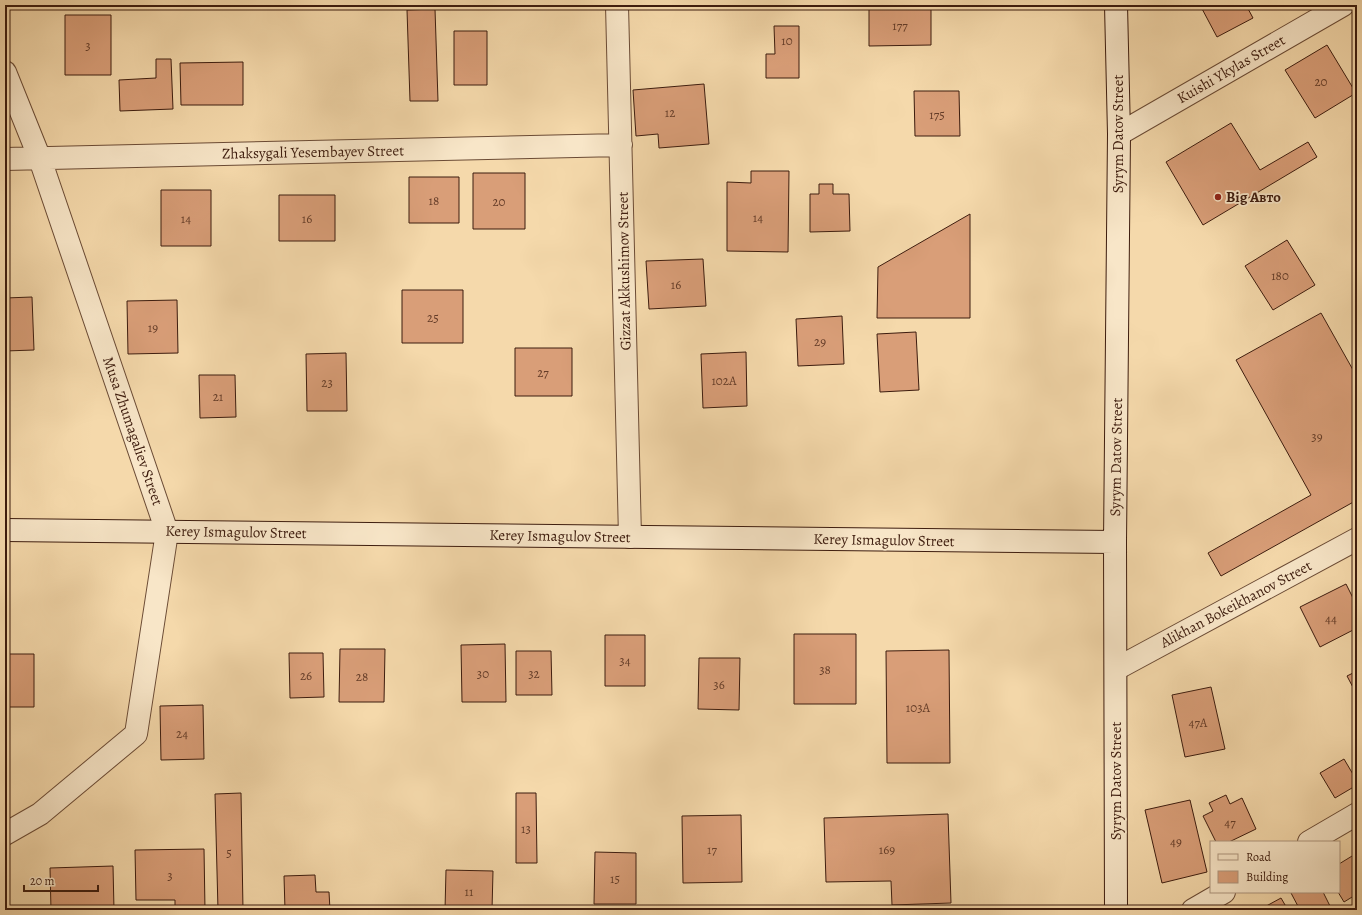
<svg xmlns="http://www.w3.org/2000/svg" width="1362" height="915" font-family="Alegreya,serif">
  <rect width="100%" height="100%" fill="#f5d9ab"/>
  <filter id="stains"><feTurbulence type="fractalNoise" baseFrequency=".005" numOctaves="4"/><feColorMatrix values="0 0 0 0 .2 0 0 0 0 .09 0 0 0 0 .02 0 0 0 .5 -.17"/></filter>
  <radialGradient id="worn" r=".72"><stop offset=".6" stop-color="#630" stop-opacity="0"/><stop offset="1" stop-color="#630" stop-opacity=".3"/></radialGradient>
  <!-- building -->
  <path fill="#d99e78" stroke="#3d1c0e" d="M869 5H931V45L869 46Z
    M1200 5H1246L1253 18 1217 37Z
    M435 9 438 101H410L407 10Z
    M65 15H111V75H65Z
    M774 26H799V78H766V54H775Z
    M454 31H487V85H454Z
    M1327 45 1356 93 1315 118 1285 70Z
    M156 59H171L173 109 120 111 119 80 156 78Z
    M243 62V105H181L180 63Z
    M704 84 709 144 659 148 658 134 636 136 633 90Z
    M914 91H959L960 136H915Z
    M1231 123 1260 170 1308 142 1317 157 1203 225 1166 162Z
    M751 171H789L788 252 727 251V182L751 183Z
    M473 173H525V229H473Z
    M409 177H459V223H409Z
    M819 184H833V194H849L850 231 810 232V194H819Z
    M161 190H211V246H161Z
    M279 195H335V241H279Z
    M5 196H6L7 244H5Z
    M970 214V318H877L878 267Z
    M1287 240 1315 285 1273 310 1245 266Z
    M703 259 706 306 649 309 646 261Z
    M402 290H463V343H402Z
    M32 297 34 350 5 351V298Z
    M177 300 178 353 128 354 127 301Z
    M1321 313 1357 377V500L1221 576 1208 553 1311 495 1236 360Z
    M842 316 844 364 798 366 796 319Z
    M916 332 919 390 880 392 877 334Z
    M515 348H572V396H515Z
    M746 352 747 406 703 408 701 354Z
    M346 353 347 411H307L306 354Z
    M199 375H235L236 417 200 418Z
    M1346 584 1357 606V628L1320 647 1300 607Z
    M794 634H856V704H794Z
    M605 635H645V686H605Z
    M505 644 506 702H462L461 645Z
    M340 649H385L384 702H339Z
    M949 650 950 763H887L886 651Z
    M516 651H551L552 695H516Z
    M289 653H323L324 697 290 698Z
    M5 654H34V707H5Z
    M699 658H740L739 710 698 709Z
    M1357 671V695L1347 676Z
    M1211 687 1225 749 1185 757 1172 695Z
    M203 705 204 759 161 760 160 706Z
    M1344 759 1357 781V785L1335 798 1320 773Z
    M241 793 243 910H218L215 794Z
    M516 793H536L537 863H516Z
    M1226 795 1230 804 1242 798 1256 829 1229 842H1216L1203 816 1213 811 1209 803Z
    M1190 800 1207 872 1162 883 1145 810Z
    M948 814 951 903 892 905 891 881 826 882 824 818Z
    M741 815 742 882 683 883 682 816Z
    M204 849 205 910H175V900H136L135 850Z
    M595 852 636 853V904H594Z
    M1357 853V894L1344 902 1338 892H1339V864Z
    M113 866 114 910H51L50 868Z
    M446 870 493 871 492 910H445Z
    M315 875 316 892H329L330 910H285L284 876Z
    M1293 892H1323L1332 910H1300L1291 893Z
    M1281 898 1288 910H1259Z"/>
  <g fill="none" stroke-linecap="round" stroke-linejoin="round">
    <defs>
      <path id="street" d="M617 5 630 537
        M5 72 40 159 167 532 136 734 40 814 5 834
        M1119 134 1343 5
        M5 159 621 145
        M1116 669 1357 539
        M1309 842 1357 814
        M1193 910 1224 892"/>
      <path id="secondary" d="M1116 5 1119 134 1115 542 1116 910
        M5 530 1115 542"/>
    </defs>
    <!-- street casing -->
    <use href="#street" stroke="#6b4b35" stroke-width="24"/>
    <!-- secondary casing -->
    <use href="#secondary" stroke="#3d1c0e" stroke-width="24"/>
    <!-- street -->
    <use href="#street" stroke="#f8e6c8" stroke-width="22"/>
    <!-- secondary -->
    <use href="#secondary" stroke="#f8e6c8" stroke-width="22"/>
  </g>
  <!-- markers -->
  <circle fill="#8f2418" stroke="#f8e6c8" stroke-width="1.5" cx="1218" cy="197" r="4"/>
  <g text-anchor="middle" stroke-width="3.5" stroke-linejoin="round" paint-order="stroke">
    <!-- number labels -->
    <g font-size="13" fill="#643c28">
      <text x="900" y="30">177</text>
      <text x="787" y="45">10</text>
      <text x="88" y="50">3</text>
      <text x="1321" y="86">20</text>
      <text x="670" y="117">12</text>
      <text x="937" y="119">175</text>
      <text x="434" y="205">18</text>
      <text x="499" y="206">20</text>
      <text x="758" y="222">14</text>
      <text x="186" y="223">14</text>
      <text x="307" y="223">16</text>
      <text x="1280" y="280">180</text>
      <text x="676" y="289">16</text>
      <text x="433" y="322">25</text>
      <text x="153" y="332">19</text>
      <text x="820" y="346">29</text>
      <text x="543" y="377">27</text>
      <text x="724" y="385">102А</text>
      <text x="327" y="387">23</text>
      <text x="218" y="401">21</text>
      <text x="1317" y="441">39</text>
      <text x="1331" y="623">44</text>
      <text x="625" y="665">34</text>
      <text x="825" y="674">38</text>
      <text x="483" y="678">30</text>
      <text x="534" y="678">32</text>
      <text x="306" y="680">26</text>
      <text x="362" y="681">28</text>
      <text x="719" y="689">36</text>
      <text x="918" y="712">103А</text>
      <text x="1198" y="727">47А</text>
      <text x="182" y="738">24</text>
      <text x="1230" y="827">47</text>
      <text x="526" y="833">13</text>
      <text x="1176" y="846">49</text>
      <text x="712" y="854">17</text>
      <text x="887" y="854">169</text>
      <text x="229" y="857">5</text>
      <text x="170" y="880">3</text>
      <text x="615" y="883">15</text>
      <text x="469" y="896">11</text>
    </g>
    <!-- street labels -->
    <g font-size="15" fill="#3d1c0e" stroke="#f8e6c8">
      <text transform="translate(1231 69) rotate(-30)" y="5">Kuishi Ykylas Street</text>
      <text transform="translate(1118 134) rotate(-90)" y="5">Syrym Datov Street</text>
      <text transform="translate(313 152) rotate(-1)" y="5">Zhaksygali Yesembayev Street</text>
      <text transform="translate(624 271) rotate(-91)" y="5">Gizzat Akkushimov Street</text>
      <text transform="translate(133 431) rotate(71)" y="5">Musa Zhumagaliev Street</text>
      <text transform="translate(1116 457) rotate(-89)" y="5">Syrym Datov Street</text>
      <text transform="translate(236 532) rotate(1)" y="5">Kerey Ismagulov Street</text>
      <text transform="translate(560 536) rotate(1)" y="5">Kerey Ismagulov Street</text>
      <text transform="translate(884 540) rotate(1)" y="5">Kerey Ismagulov Street</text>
      <text transform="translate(1236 604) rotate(-28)" y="5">Alikhan Bokeikhanov Street</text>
      <text transform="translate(1116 781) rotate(-90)" y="5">Syrym Datov Street</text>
    </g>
    <!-- poi labels -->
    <g font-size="15" font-weight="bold" fill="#3d1c0e" stroke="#f8e6c8" text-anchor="start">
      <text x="1226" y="202">Big Авто</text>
    </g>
  </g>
  <!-- margin -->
  <rect width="1362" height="915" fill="none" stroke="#f5d9ab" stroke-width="20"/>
  <rect x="6" y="6" width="1350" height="903" fill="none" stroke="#3d1c0e" stroke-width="2"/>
  <rect x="10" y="10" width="1342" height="895" fill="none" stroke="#3d1c0e"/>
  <!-- legend -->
  <rect x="1210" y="841" width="130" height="52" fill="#f8e6c8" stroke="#ad957e"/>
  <rect x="1218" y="854" width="20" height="6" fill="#f8e6c8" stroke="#ad957e"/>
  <text x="1246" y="861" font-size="12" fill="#3d1c0e">Road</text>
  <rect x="1218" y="871" width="20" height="12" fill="#d99e78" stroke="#ad957e"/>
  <text x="1246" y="881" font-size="12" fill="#3d1c0e">Building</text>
  <!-- scale -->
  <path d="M24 885v6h74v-6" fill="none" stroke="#3d1c0e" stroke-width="2"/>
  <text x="30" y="885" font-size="12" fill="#3d1c0e" stroke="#f8e6c8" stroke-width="3" paint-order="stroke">20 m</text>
  <rect width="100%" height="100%" filter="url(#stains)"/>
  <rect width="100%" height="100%" fill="url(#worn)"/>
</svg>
